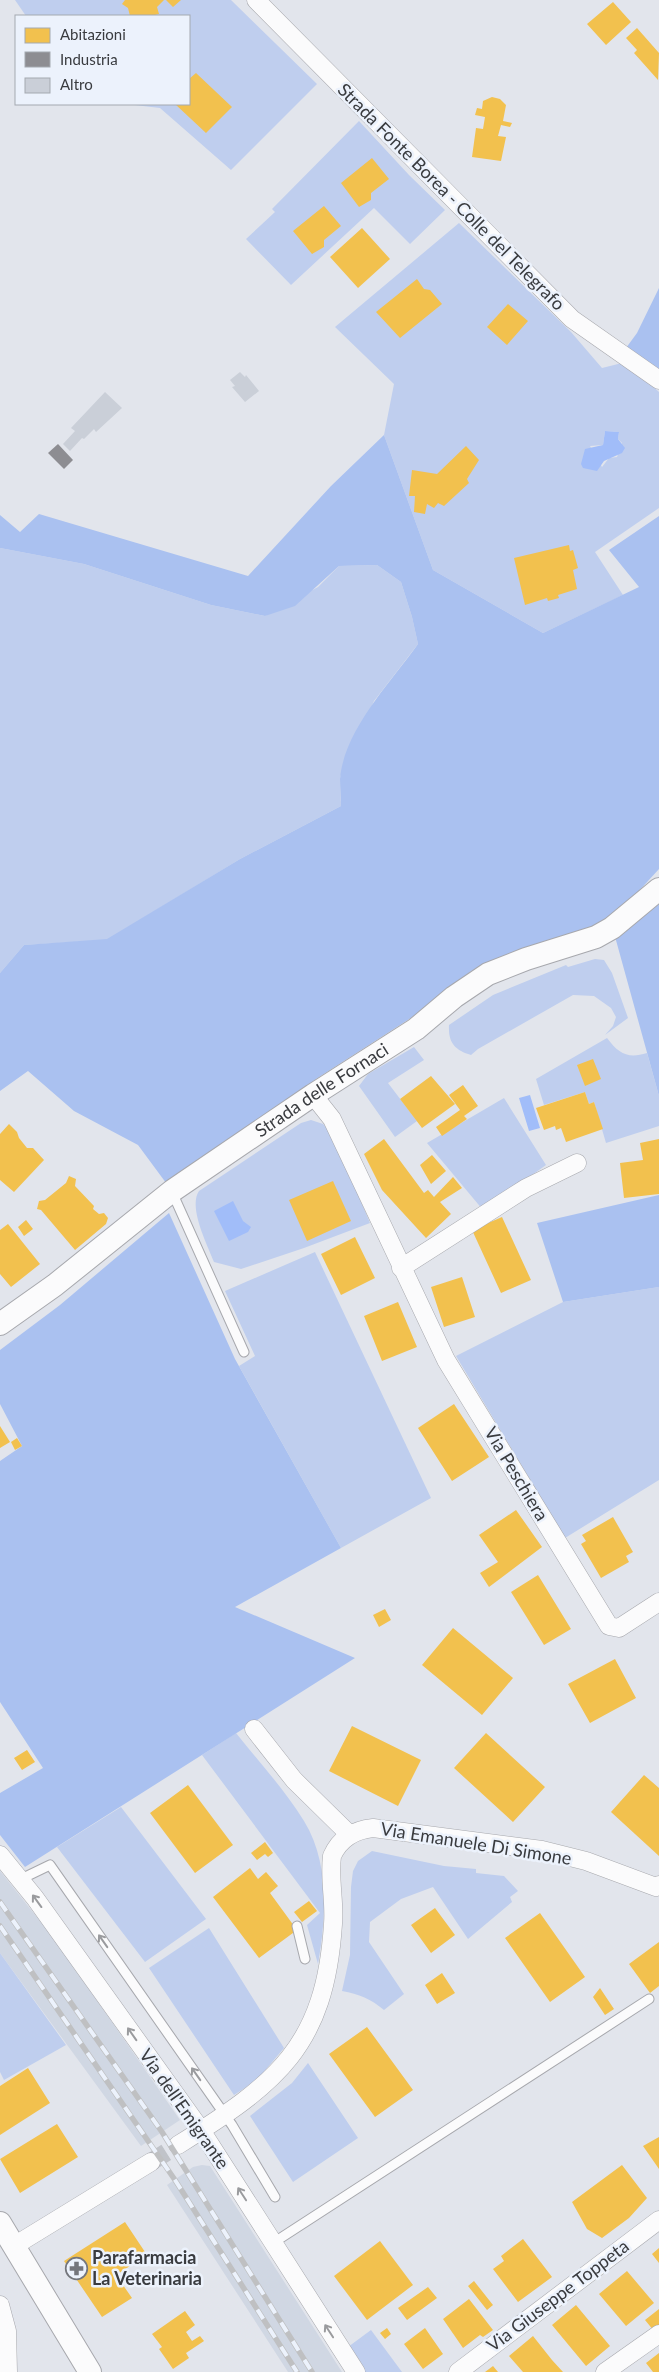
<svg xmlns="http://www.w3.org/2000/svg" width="659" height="2372" font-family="Lato,sans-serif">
  <rect width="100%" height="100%" fill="#e2e5ec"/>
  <!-- built -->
  <path fill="#d0d7e3" d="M0 1871 52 1936 180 2120 141 2146 0 1953Z
    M202 2165 210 2166 342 2372H288L167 2185 193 2167Z"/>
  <!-- green -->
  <path fill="#bfceee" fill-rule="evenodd" d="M15 0H231L317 84 231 170 160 108 126 104H189V16H26Z
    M359 121 409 175 445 210 410 244 374 208 291 285 246 239 275 212 272 209Z
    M459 223 571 332 602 368 626 362 659 392V508L595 552 623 595 543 633 433 570 384 435 394 384 335 327ZM605 431 619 432 618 439 622 443 617 457 609 458 602 467 590 446 603 445Z
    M0 548 84 564 211 605 265 616 318 587 339 566 377 565 401 582 412 617 418 644 374 701 340 777 341 806 240 859 107 940 24 945 0 973Z
    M595 959 604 960 612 973 628 1018 605 1035 613 1026 616 1017 611 1008 594 996 573 995 478 1049 471 1055C455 1050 448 1043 449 1025L493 995 566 965 568 967Z
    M607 1038C619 1054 628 1059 647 1053L659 1096V1126L606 1143 594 1102 589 1104 585 1092 544 1105 536 1079Z
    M414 1047 424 1060 388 1083 417 1121 395 1137 359 1086 368 1074Z
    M504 1098 546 1165 483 1210 427 1143Z
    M311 1120 323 1124 332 1132 370 1223 304 1248 241 1269 214 1262C207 1244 188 1207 199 1191L301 1123Z
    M315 1252 431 1498 341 1548 239 1366 255 1356 225 1291Z
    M659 1287V1480L565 1538 456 1356 563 1302Z
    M236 1733C259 1762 285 1790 304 1821 330 1863 326 1918 318 1964L307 1925 320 1913 202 1755Z
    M121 1807 206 1919 145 1962 57 1847Z
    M372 1851 444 1866 476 1869V1873L504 1876 518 1891 510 1897 512 1902 468 1939 433 1887 401 1899 370 1922 369 1942 404 1994 384 2010C371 1999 359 1994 342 1991L350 1955 351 1887 353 1871 358 1861Z
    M209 1928 284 2048 257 2080 234 2095 149 1968Z
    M0 1953 66 2045 4 2080 0 2072Z
    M308 2063 358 2138 293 2182 250 2116 292 2083Z
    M371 2330 402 2372H364L348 2347Z"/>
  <!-- forest -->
  <path fill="#aac1f0" d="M659 288V376L626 348 637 333Z
    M384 435 433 570 543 633 639 587 609 550 659 516V869L626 905 597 927 471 971 445 996 316 1079 172 1191 138 1145 74 1111 28 1071 0 1091V973L24 945 107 939 240 859 341 806C341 797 340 787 340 779 344 730 391 682 418 644L412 617 401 582 377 565 339 566 295 606 265 616 211 605 84 564 0 548V515L20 532 39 514 248 576 331 486Z
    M659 899V1096L614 933Z
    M659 1195V1287L563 1302 537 1223Z
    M169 1213 235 1359 341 1548 235 1607 355 1658 25 1867 0 1835V1793L43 1768 0 1702V1461L22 1446 0 1404V1350L60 1305Z"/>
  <!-- water -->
  <path fill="#a1bdf9" d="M605 431 619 432 618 439 625 448 622 453 604 461 597 471 583 468 581 464 585 449 603 445Z
    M530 1095 540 1128 529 1131 519 1098Z
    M233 1201 243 1221 251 1227 248 1232 229 1241 214 1211Z"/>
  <!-- homes -->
  <path fill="#f2c14e" d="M125 0H164L157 7 159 14 151 16H130L128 8 122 4Z
    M166 0H181L173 7Z
    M613 2 631 22 606 45 587 24Z
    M637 28 659 53 658 80 634 53 637 50 626 38Z
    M196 73 232 107 206 133 175 104H189V79Z
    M492 97 500 99 506 105 503 121 512 123 510 127 501 125 498 136 506 137 501 161 472 157 476 128 483 129 485 117 475 115 477 108 482 109 483 101Z
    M372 158 389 179 371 193V200L359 207 341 183Z
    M324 206 341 226 324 240V247L312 254 293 231Z
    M362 228 390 259 358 288 330 257Z
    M417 279 424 289 430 290 442 304 400 338 376 312Z
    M508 304 528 321 507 345 487 327Z
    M466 446 479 460 467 479 469 483 444 506 438 503 434 508 427 504 425 514 414 512 415 496H409L412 470 437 474Z
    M569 545 570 551 573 550 578 568 573 570 577 589 558 595 559 598 548 601 547 598 525 605 514 558Z
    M593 1059 601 1079 585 1086 577 1065Z
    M431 1076 455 1104 422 1128 400 1099Z
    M463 1085 478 1106 464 1116 467 1119 442 1136 436 1127 460 1110 449 1095Z
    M585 1092 589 1104 594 1102 603 1129 566 1142 561 1128 556 1130 555 1126 544 1130 536 1108Z
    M9 1124 17 1132 19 1138 27 1148H33L44 1160 14 1192 0 1180V1134Z
    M384 1139 424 1193 428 1190 434 1197 453 1177 462 1188 440 1202 451 1214 426 1238 382 1190 364 1154Z
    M659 1139V1194L624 1198 620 1163 643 1160 640 1143Z
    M432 1155 446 1171 431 1184 420 1165Z
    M69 1176 76 1179 75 1186 94 1206 93 1209 99 1214 104 1213 108 1218 106 1224 75 1250 41 1210 37 1209 39 1201 45 1200 66 1183Z
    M333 1181 351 1221 307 1241 289 1200Z
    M502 1217 531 1280 501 1293 472 1230Z
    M26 1220 33 1229 24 1236 18 1227Z
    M8 1224 40 1264 11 1287 0 1274V1230Z
    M355 1237 375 1278 341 1295 321 1254Z
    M462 1277 475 1317 444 1327 431 1287Z
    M398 1302 417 1347 382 1361 364 1316Z
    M454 1404 489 1457 452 1481 418 1428Z
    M0 1426 10 1442 0 1448Z
    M17 1438 22 1446 15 1450 11 1442Z
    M516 1510 542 1547 489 1587 480 1573 498 1562 479 1535Z
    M613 1517 633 1552 626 1556 629 1562 601 1578 581 1544 586 1541 582 1535Z
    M538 1575 571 1629 544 1645 511 1592Z
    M385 1609 391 1620 379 1627 373 1615Z
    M453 1628 513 1678 482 1715 422 1665Z
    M615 1659 636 1698 590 1723 568 1684Z
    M352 1726 421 1760 398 1806 329 1771Z
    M486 1733 545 1787 513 1822 454 1768Z
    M27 1750 35 1762 22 1770 14 1758Z
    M644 1775 659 1788V1856L611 1812Z
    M188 1785 233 1845 195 1873 150 1813Z
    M265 1842 273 1853 268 1857 265 1854 257 1860 251 1853Z
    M250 1868 258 1879 266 1872 278 1886 270 1893 297 1930 259 1958 213 1897Z
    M309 1901 317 1911 302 1922 294 1912Z
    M435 1908 455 1935 431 1953 411 1925Z
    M540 1913 585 1977 550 2002 505 1938Z
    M659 1942V1986L650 1993 629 1964Z
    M442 1973 455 1993 437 2004 425 1985Z
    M600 1988 614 2009 605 2015 593 1997Z
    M367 2027 413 2090 375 2117 329 2054Z
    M28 2068 50 2103 0 2135V2086Z
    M57 2124 78 2157 20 2193 0 2159Z
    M659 2137V2169L643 2146Z
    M622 2165 647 2198 629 2218 602 2238 587 2229 572 2202Z
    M125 2222 147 2255 116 2275 132 2298 102 2317 64 2261Z
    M523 2239 552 2277 518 2302 493 2269 504 2261 501 2256Z
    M380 2241 413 2285 367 2320 334 2276Z
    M659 2248V2263L652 2254Z
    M627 2271 654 2303 626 2326 599 2294Z
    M474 2281 493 2305 487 2310 468 2286Z
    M428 2287 437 2298 407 2320 398 2308Z
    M469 2299 493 2330 483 2337 480 2335 463 2348 443 2319Z
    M576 2305 610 2346 586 2366 552 2325Z
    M659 2309V2327L654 2331 645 2320Z
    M185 2311 195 2325 186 2332 192 2341 200 2336 204 2341 186 2353 189 2358 173 2369 159 2349 162 2347 152 2334Z
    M387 2328 391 2334 385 2339 380 2333Z
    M425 2328 443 2354 423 2369 404 2344Z
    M533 2336 552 2360 563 2372H523L509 2356Z
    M659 2353V2372H653L646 2363Z
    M493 2366 498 2372H485Z"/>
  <!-- industry -->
  <path fill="#8d8d92" d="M58 444 73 460 64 469 48 453Z"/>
  <!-- building -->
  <path fill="#cacfd8" d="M240 372 245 377 246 375 259 391 245 402 232 387 235 386 230 380Z
    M105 392 122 408 96 432 94 429 84 439 82 438 70 451 63 444 75 431 71 428Z"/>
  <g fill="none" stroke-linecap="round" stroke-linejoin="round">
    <!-- minor-tunnel -->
    <path stroke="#c0c3c9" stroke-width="18" stroke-dasharray="18 9" stroke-linecap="butt" d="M151 2162 178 2145"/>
    <defs>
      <path id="service" d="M172 1192 244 1352
        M21 1879 50 1865 232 2125 275 2197
        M297 1926 305 1959
        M273 2243 649 1999"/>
      <path id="minor" d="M256 0 572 319 659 380
        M313 1095 332 1119 446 1360 609 1626 619 1628 659 1602
        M401 1268 526 1188 577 1163
        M254 1729 294 1780 349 1834
        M0 1855 35 1898 201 2130 356 2372
        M178 2145C277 2083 325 2047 333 1924 335 1902 329 1879 332 1856 340 1838 354 1830 373 1828L542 1850 586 1861 656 1887 659 1885
        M14 2246 151 2162
        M0 2305 7 2331 8 2372
        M458 2372 659 2220
        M605 2372 659 2334"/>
      <g id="tertiary">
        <path id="s1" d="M0 1324 55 1285 172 1191 313 1095 416 1029 454 997 488 974 526 959 596 937 612 928 659 889"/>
        <path d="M0 2223 90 2372"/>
      </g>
    </defs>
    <!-- service casing -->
    <use href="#service" stroke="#a7a8ad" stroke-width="11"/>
    <!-- minor casing -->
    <use href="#minor" stroke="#a7a8ad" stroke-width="19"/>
    <!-- tertiary casing -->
    <use href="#tertiary" stroke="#a7a8ad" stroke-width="24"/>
    <!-- service -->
    <use href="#service" stroke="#fbfbfc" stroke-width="9"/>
    <!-- minor -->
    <use href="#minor" stroke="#fbfbfc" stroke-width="18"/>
    <!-- tertiary -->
    <use href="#tertiary" stroke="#fbfbfc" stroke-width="22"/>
    <defs>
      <path id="rail" d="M0 1902 162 2132 312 2372
        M0 1926 175 2180 297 2372"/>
    </defs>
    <!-- rail casing -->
    <use href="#rail" stroke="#bfc0c2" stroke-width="5.5"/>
    <!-- rail -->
    <use href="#rail" stroke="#ecf2fc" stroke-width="4" stroke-dasharray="11" stroke-linecap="butt"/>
  </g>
  <!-- one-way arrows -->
  <defs><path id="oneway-shaft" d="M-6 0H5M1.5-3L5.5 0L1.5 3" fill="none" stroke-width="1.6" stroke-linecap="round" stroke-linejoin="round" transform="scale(1.25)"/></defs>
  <g stroke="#9a9b9e">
    <use href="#oneway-shaft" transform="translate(37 1901) rotate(-126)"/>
    <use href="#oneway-shaft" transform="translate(103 1941) rotate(-125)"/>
    <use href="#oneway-shaft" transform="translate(132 2034) rotate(-125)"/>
    <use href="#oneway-shaft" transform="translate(196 2074) rotate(-125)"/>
    <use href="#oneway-shaft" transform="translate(242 2194) rotate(-123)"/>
    <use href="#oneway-shaft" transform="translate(329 2331) rotate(-123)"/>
  </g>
  <!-- icons -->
  <defs>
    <symbol id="pharmacy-ring" viewBox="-11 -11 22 22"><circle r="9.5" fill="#ecf2fc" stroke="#74767c" stroke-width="1.5"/><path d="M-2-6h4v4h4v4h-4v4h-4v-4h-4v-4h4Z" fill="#74767c"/></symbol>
  </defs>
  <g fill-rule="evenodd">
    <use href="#pharmacy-ring" x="64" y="2256" width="25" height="25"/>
  </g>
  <g text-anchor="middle" stroke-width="5" stroke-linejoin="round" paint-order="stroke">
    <!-- street labels -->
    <g font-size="18" fill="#393b3f" stroke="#ecf2fc">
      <text transform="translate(451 197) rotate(45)" y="6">Strada Fonte Borea - Colle del Telegrafo</text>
      <text dy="6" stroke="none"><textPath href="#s1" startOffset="398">Strada delle Fornaci</textPath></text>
      <text transform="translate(516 1474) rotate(59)" y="6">Via Peschiera</text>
      <text transform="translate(476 1844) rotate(9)" y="6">Via Emanuele Di Simone</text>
      <text transform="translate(184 2109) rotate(55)" y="6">Via dell'Emigrante</text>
      <text transform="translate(558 2296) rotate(-37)" y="6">Via Giuseppe Toppeta</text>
    </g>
    <!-- poi labels -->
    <g font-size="18" font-weight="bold" fill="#393b3f" stroke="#ecf2fc" text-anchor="start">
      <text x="92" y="2264">Parafarmacia<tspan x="92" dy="21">La Veterinaria</tspan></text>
    </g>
  </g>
  <!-- legend -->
  <rect x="15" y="15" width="175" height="90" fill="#ecf2fc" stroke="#a4a9b0"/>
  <rect x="25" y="28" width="25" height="15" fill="#f2c14e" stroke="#a4a9b0"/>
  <text x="60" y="40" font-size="15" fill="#393b3f">Abitazioni</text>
  <rect x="25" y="52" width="25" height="15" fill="#8d8d92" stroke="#a4a9b0"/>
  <text x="60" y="65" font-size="15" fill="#393b3f">Industria</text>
  <rect x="25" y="78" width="25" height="15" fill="#cacfd8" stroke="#a4a9b0"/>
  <text x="60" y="90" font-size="15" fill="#393b3f">Altro</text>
</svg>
